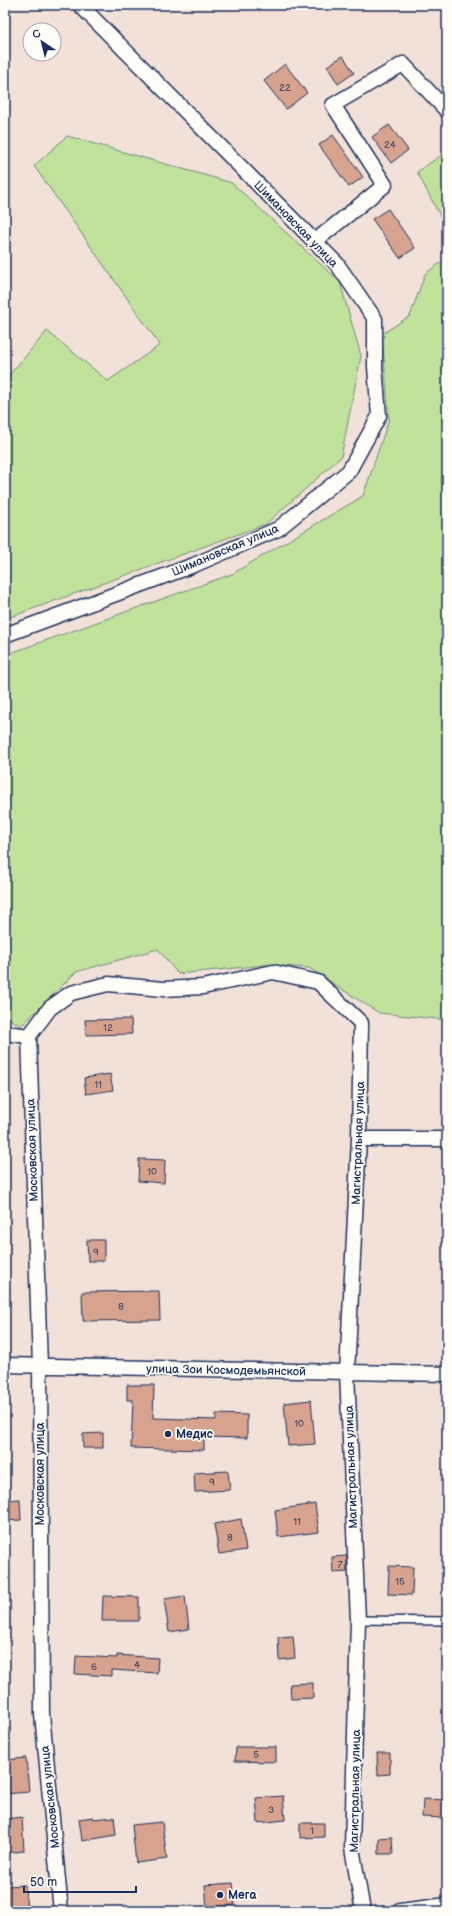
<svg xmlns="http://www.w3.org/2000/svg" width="452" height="1916" font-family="'Balsamiq Sans',sans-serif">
  <rect width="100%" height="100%" fill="#f2e1d8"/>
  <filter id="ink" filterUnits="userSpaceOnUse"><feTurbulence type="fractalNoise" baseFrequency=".025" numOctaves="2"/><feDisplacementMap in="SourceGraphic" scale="8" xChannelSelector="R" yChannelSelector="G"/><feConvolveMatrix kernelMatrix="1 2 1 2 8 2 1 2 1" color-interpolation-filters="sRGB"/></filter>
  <g filter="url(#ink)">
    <!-- green -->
    <path fill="#c0e29b" stroke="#6e887c" d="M67 136 232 183 340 282 361 356 341 457 266 524 5 619V380L47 331 108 381 160 345 34 166Z
      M447 151V229L417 172Z
      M447 258V1020L379 1013 309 968 265 965 178 974 158 949 76 972 21 1026 5 1016V655L232 574 363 496 389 419 382 334 410 316 425 274Z"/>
    <!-- building -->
    <path fill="#d8a38e" stroke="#1b2f5e" d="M343 56 354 73 338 84 327 66Z
      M285 64 307 93 286 109 264 81Z
      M389 125 408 150 391 163 372 137Z
      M333 135 363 177 349 187 319 145Z
      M388 209 415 248 400 258 372 219Z
      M131 1019 132 1034 86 1035 85 1020Z
      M110 1074 113 1090 86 1094 84 1078Z
      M139 1159 165 1160 164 1183 138 1181Z
      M87 1240H104V1261H88Z
      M159 1291 160 1320 83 1321 82 1292Z
      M127 1385H154L153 1418 216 1420V1414L247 1415V1438L204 1437V1450L131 1448 133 1400H127Z
      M311 1400 315 1444 288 1446 284 1403Z
      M103 1433V1448H83V1434Z
      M228 1471 230 1490 195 1492 194 1473Z
      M20 1499 21 1520 5 1521V1500Z
      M315 1504 319 1532 278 1537 275 1510Z
      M241 1519 246 1550 219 1554 214 1524Z
      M347 1556V1572L333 1573 332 1557Z
      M389 1566 413 1567 412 1595 388 1594Z
      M103 1596 139 1597V1621H102Z
      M185 1596 189 1629 169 1632 164 1599Z
      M293 1636 295 1658 279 1660 278 1637Z
      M117 1655 158 1658 157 1673 112 1670V1676L75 1674 76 1656 117 1658Z
      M313 1683V1698L291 1699 290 1684Z
      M236 1747H276V1762L235 1761Z
      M377 1753H390V1774L378 1775Z
      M26 1758 29 1792 5 1794V1760Z
      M283 1796 285 1820 258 1823 256 1798Z
      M423 1799 447 1800V1818L422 1817Z
      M22 1817 24 1851 5 1853V1819Z
      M93 1817V1819L114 1817 116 1835 82 1841 79 1819Z
      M162 1822 167 1859 136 1863 132 1825Z
      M300 1823H324V1837L300 1838Z
      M392 1837 393 1854H379V1838Z
      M233 1883 235 1905 207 1907 205 1885Z
      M25 1885 27 1911H5V1886Z"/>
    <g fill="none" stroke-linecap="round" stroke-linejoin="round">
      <defs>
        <path id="service" d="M358 1620 447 1621"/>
        <path id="minor" d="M314 242 385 185 333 105 403 64 447 111
          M5 635 194 565 278 529 349 471 379 416 375 367V319L337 264 80 5
          M5 1033 29 1036 50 1008 71 993 108 984 163 989 203 987 273 972 318 982 361 1023 359 1139 347 1373 358 1620 352 1848 363 1911
          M29 1036 40 1366 42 1714 61 1911
          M359 1139H447
          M5 1365 447 1374
          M400 1911 447 1905"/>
      </defs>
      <!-- service casing -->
      <use href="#service" stroke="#1b2f5e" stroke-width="10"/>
      <!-- minor casing -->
      <use href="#minor" stroke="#1b2f5e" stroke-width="17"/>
      <!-- service -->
      <use href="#service" stroke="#fdfcf7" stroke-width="7"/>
      <!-- minor -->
      <use href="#minor" stroke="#fdfcf7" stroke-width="14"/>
    </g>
  </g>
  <!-- markers -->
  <g fill="#1b2f5e" stroke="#fdfcf7" stroke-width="1.5">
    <circle cx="168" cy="1434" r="4"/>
    <circle cx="220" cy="1895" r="4"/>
  </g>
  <g text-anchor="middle" stroke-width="3.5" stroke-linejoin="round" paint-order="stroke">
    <!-- number labels -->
    <g font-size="10" fill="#4a4c6a">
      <text x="285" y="91">22</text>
      <text x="390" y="148">24</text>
      <text x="108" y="1031">12</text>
      <text x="98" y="1088">11</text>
      <text x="152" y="1175">10</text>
      <text x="96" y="1255">9</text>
      <text x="121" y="1310">8</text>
      <text x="299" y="1427">10</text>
      <text x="212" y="1485">9</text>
      <text x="297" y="1525">11</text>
      <text x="230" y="1541">8</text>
      <text x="340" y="1568">7</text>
      <text x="400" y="1585">15</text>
      <text x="137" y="1668">4</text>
      <text x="94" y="1670">6</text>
      <text x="256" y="1758">5</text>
      <text x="271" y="1813">3</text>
      <text x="312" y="1834">1</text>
    </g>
    <!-- street labels -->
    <g font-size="12" fill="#1b2f5e" stroke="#fdfcf7">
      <text transform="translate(296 224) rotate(46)" y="4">Шимановская улица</text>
      <text transform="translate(225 550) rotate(-23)" y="4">Шимановская улица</text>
      <text transform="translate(358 1143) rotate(-88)" y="4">Магистральная улица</text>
      <text transform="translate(32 1150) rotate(-92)" y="4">Московская улица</text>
      <text transform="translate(226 1370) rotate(1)" y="4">улица Зои Космодемьянской</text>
      <text transform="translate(351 1467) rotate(-92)" y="4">Магистральная улица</text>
      <text transform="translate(40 1474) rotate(-90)" y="4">Московская улица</text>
      <text transform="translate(355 1791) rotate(-89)" y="4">Магистральная улица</text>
      <text transform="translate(50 1797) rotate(-96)" y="4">Московская улица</text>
    </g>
    <!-- poi labels -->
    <g font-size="12" font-weight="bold" fill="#1b2f5e" stroke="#fdfcf7" text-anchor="start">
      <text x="176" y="1438">Медис</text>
      <text x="228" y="1899">Мега</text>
    </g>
  </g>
  <!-- margin -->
  <rect width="452" height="1916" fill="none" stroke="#fdfcf7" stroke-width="20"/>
  <rect x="10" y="10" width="432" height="1896" fill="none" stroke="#1b2f5e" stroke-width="1.5" filter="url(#ink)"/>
  <!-- north arrow -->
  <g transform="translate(42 42) rotate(325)"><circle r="19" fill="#fdfcf7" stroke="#a3aaba"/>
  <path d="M0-3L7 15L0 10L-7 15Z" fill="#1b2f5e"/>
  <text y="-6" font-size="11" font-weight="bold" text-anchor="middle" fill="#1b2f5e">С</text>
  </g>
  <!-- scale -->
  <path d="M24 1886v6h112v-6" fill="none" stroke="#1b2f5e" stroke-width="2"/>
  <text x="30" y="1886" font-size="12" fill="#1b2f5e" stroke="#fdfcf7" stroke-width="3" paint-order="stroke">50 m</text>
</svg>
